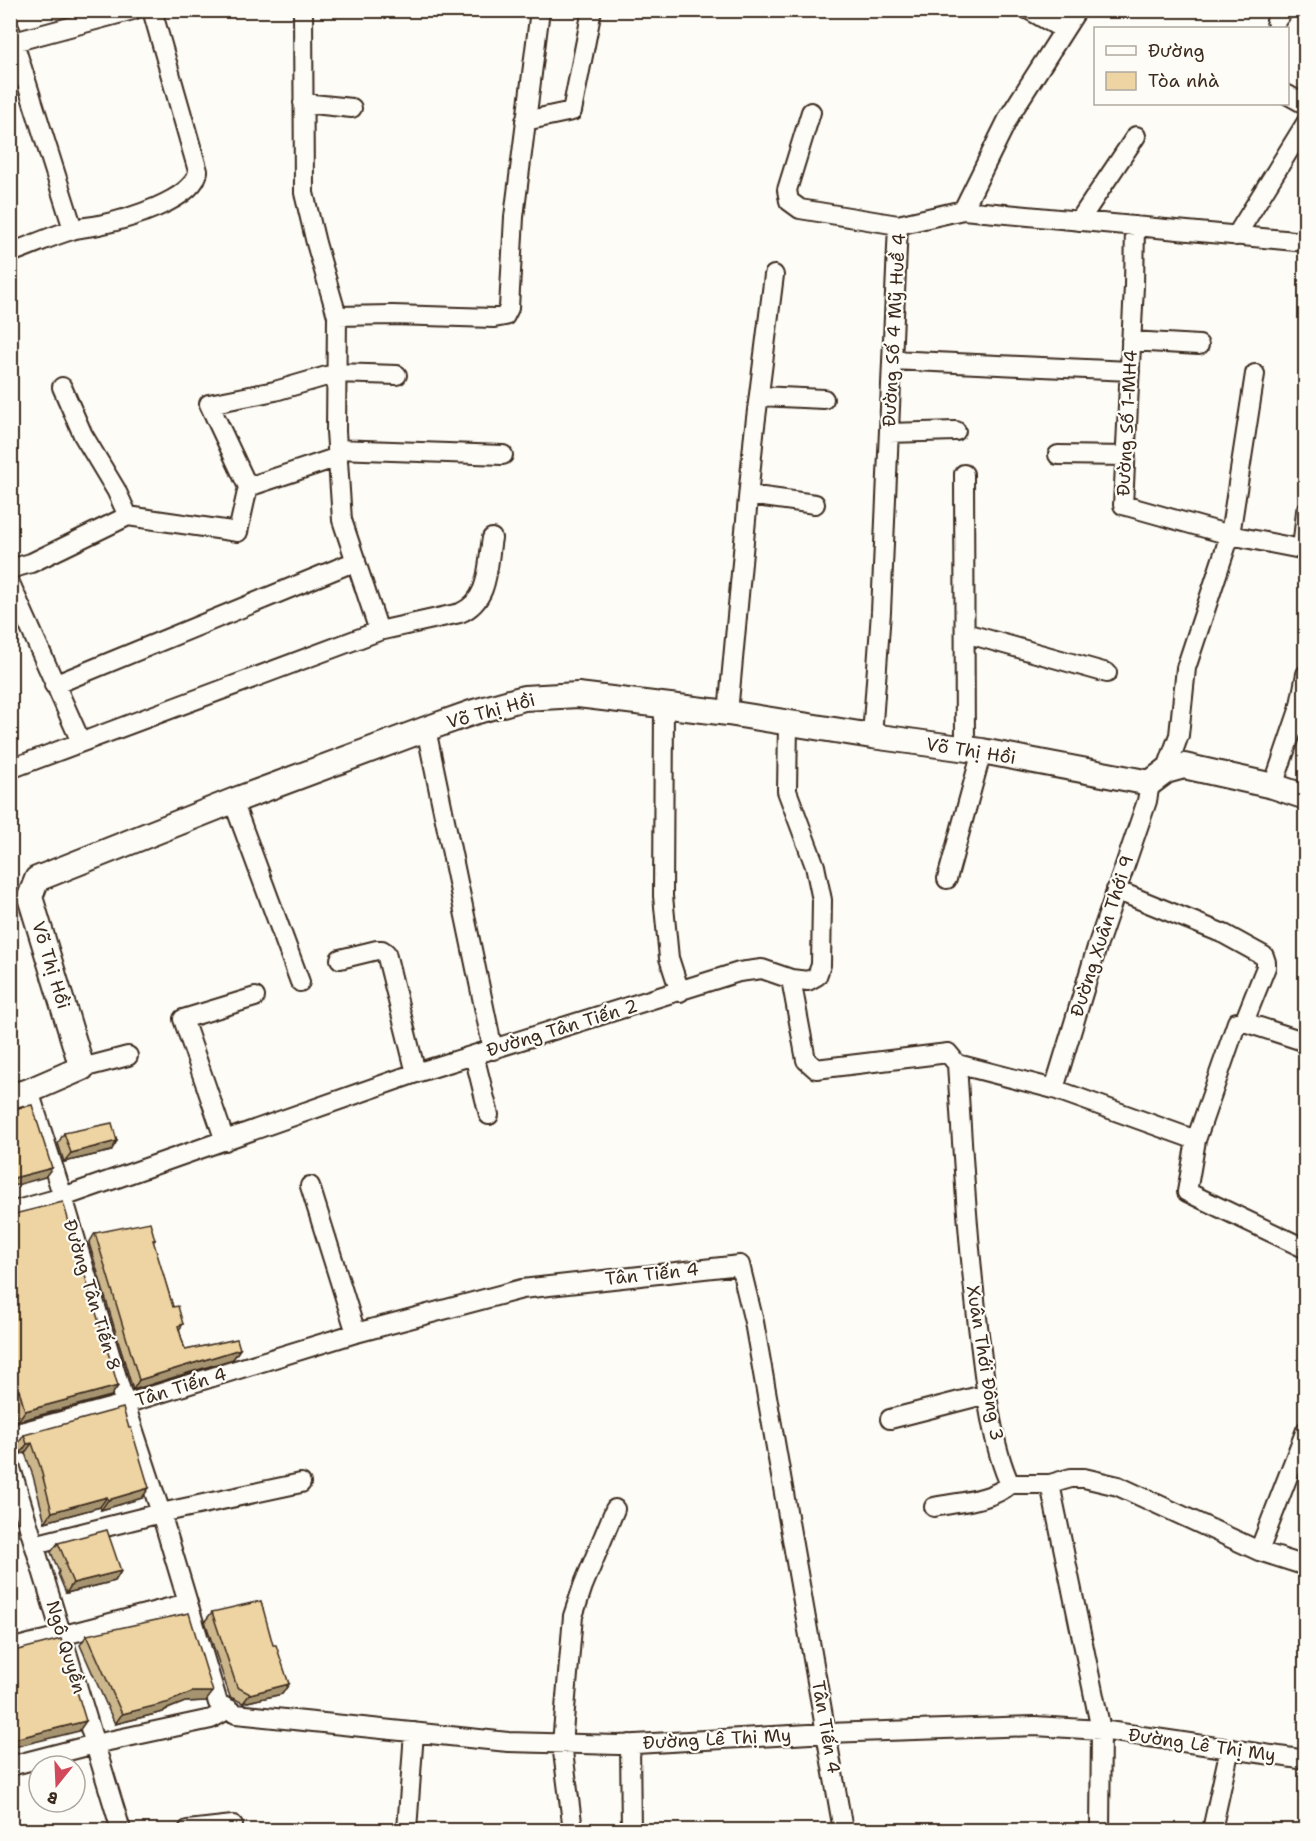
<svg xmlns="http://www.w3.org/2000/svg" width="1316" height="1841" font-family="'Shantell Sans',sans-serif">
  <rect width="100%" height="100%" fill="#fdfcf7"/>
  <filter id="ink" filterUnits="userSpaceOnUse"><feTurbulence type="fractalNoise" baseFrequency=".0167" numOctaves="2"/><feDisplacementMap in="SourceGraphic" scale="12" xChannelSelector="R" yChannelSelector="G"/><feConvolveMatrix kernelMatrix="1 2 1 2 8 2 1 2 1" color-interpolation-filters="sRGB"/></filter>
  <g filter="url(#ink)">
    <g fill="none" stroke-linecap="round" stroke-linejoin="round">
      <defs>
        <path id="minor" d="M1029 10 1064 30
          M1276 21 1284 10
          M10 30 73 229
          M10 43 133 10
          M1288 95 1306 105
          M303 103 352 108
          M811 112 787 190 789 201 800 209 898 225
          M525 121 572 111 592 10
          M963 210 1010 115 1077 10
          M1079 221 1136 136
          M1135 226 1134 286 1123 505 1230 535 1306 550
          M1236 236 1306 123
          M10 253C31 246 51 236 72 230 81 227 90 227 99 225 124 220 195 200 198 171L152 10
          M337 316 392 315 494 318 505 316 509 308 514 217 540 10
          M1131 341 1199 345
          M892 360 1130 371
          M759 396 824 399
          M889 433 956 431
          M337 449 503 455
          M1058 455 1126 456
          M338 457 248 487 209 404 275 391 337 373 397 375
          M964 474 965 749
          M749 495 815 504
          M128 516 238 532 248 487
          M1302 550 1306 511
          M10 569 31 563 128 516 116 490 83 435 62 387
          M10 583 81 742
          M379 631 460 613C490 600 487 567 492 538
          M965 633 1107 673
          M54 685 356 561
          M664 705 663 896 669 958 680 992
          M728 713 754 434 774 275
          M426 729 493 1050
          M872 736 881 612 898 225 963 210 1306 242
          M10 769 379 631 342 520 336 431 337 316 316 243 304 193 303 10
          M1166 771 1179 735 1186 668 1230 535 1255 374
          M1273 786 1299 710 1306 674
          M233 801 300 982
          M947 879 982 751
          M1116 890 1224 934 1264 956 1266 962V967L1244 1022
          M340 959 377 950H382L386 953 416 1073
          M791 979 806 1060 816 1069 948 1053 957 1064 1054 1089 1196 1140 1187 1192 1306 1249
          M474 1055 489 1115
          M957 1064C963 1157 968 1249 980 1342 985 1384 992 1446 1010 1484H1050L1101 1730 1100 1830
          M82 1068 128 1056
          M1054 1089 1097 947 1147 801 1150 783
          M29 1091 63 1197 125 1404 161 1513 218 1703 236 1714 508 1742 618 1745 827 1733 1035 1726 1101 1730 1306 1760
          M1196 1140 1237 1022H1244L1306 1042
          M225 1141 183 1019 255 997
          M310 1186 356 1333
          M10 1212 63 1197 416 1073 739 972 762 969 791 979 808 981 817 976 821 965 822 900 815 866 787 791 788 723
          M890 1419 987 1394
          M10 1435 125 1404 356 1333 522 1289 740 1265 754 1322 843 1830
          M10 1465 121 1830
          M1050 1484 1071 1478H1084L1118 1486 1259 1551 1306 1566
          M934 1507C958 1502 992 1501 1010 1484
          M34 1545 161 1513 301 1483
          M1259 1551 1306 1430
          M10 1649 188 1603
          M630 1744 631 1830
          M10 1766 95 1744 211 1719 229 1709
          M188 1830 233 1825
          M407 1830 414 1732
          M573 1830 562 1744 573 1616 583 1586 615 1509
          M1212 1830 1230 1748"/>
        <path id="tertiary" d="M10 1096 29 1091 82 1068 30 897 37 879 233 801 426 729 474 712 524 698 578 695 728 713 872 736 982 751 1150 783 1166 771 1184 766 1273 786 1306 797"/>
      </defs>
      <!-- minor casing -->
      <use href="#minor" stroke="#3b2a1e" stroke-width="22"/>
      <!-- tertiary casing -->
      <use href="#tertiary" stroke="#3b2a1e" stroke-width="28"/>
      <!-- minor -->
      <use href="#minor" stroke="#fdfcf7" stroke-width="18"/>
      <!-- tertiary -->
      <use href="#tertiary" stroke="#fdfcf7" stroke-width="24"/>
    </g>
    <!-- wall -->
    <path fill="#ccb68b" stroke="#3b2a1e" stroke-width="1.5" d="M64 1133 111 1151 64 1162 58 1143Z
      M10 1215 118 1386 111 1396 18 1421 12 1400H10Z
      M95 1233 155 1240 153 1242 173 1307 183 1324 179 1330 185 1350 240 1349 233 1359 133 1390 89 1243Z
      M24 1435 142 1498 101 1510 100 1507 45 1522 33 1476 25 1453 20 1454 17 1445Z
      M58 1543 121 1571 115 1581 66 1593 58 1574 59 1572 51 1552Z
      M212 1612 273 1645 289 1684 282 1694 243 1703 230 1697 205 1621Z
      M87 1635 206 1701 185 1702 165 1710 163 1712 115 1724 80 1645Z"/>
    <!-- shaded-wall -->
    <path fill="#a69471" stroke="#3b2a1e" stroke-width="1.5" d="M117 1141 111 1151 64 1162 71 1153Z
      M52 1168 45 1177 10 1187V1179Z
      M240 1349 233 1359 133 1390 139 1380Z
      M118 1386 111 1396 18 1421 25 1411Z
      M19 1390 12 1400H10V1393Z
      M32 1443 25 1453 20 1454 27 1444Z
      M149 1488 142 1498 101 1510 108 1500Z
      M107 1497 100 1507 45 1522 52 1512Z
      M121 1571 115 1581 66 1593 73 1583Z
      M289 1684 282 1694 243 1703 250 1694Z
      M192 1692H213L206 1701 185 1702 165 1710 163 1712 115 1724 122 1714 170 1701Z
      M86 1721 79 1731 10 1748V1740Z"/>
    <!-- building -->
    <path fill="#edd4a2" stroke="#3b2a1e" stroke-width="1.5" d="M32 1105 52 1168 10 1179V1110Z
      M112 1123 117 1141 71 1153 64 1133Z
      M63 1202 118 1386 25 1411 19 1390 10 1393V1215Z
      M150 1222 155 1240H153L173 1307 178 1306 183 1324 178 1326 185 1350 237 1339 240 1349 139 1380 95 1233Z
      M123 1408 129 1428H131L149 1488 108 1500 107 1497 52 1512 40 1466 32 1443 27 1444 24 1435Z
      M107 1530 121 1571 73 1583 65 1564H67L58 1543Z
      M261 1601 273 1645H276L289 1684 250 1694 237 1687 212 1612Z
      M189 1613 213 1692H192L170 1701V1702L122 1714 87 1635Z
      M61 1639 86 1721 10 1740V1652Z"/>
  </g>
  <g text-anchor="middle" stroke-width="4.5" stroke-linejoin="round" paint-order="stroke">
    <!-- street labels -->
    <g font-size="18" fill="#3b2a1e" stroke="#fdfcf7">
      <text transform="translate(894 330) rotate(-87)" y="6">Đường Số 4 Mỹ Huề 4</text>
      <text transform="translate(1127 423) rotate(-87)" y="6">Đường Số 1-MH4</text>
      <text transform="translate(491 711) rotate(-15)" y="6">Võ Thị Hồi</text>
      <text transform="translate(971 751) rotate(9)" y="6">Võ Thị Hồi</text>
      <text transform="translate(1102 936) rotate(-72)" y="6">Đường Xuân Thới 9</text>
      <text transform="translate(51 965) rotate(73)" y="6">Võ Thị Hồi</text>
      <text transform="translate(562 1028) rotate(-17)" y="6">Đường Tân Tiến 2</text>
      <text transform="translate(652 1274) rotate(-6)" y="6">Tân Tiến 4</text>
      <text transform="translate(92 1295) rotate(73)" y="6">Đường Tân Tiến 8</text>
      <text transform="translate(985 1363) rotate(81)" y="6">Xuân Thới Đông 3</text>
      <text transform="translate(181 1387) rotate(-17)" y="6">Tân Tiến 4</text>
      <text transform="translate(66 1647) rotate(73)" y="6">Ngô Quyền</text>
      <text transform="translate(826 1727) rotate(80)" y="6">Tân Tiến 4</text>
      <text transform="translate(717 1739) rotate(-3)" y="6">Đường Lê Thị My</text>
      <text transform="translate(1202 1745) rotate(8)" y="6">Đường Lê Thị My</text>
    </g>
  </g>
  <!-- margin -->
  <rect width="1316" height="1841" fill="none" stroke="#fdfcf7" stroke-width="36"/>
  <rect x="18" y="18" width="1280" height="1805" fill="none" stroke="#3b2a1e" stroke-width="2" filter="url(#ink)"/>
  <!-- legend -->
  <rect x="1094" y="27" width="195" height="78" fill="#fdfcf7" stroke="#afa8a0" stroke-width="1.5"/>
  <rect x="1106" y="46" width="30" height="9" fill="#fdfcf7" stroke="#afa8a0" stroke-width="1.5"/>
  <text x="1148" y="57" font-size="18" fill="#3b2a1e">Đường</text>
  <rect x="1106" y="72" width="30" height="18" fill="#edd4a2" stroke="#afa8a0" stroke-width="1.5"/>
  <text x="1148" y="87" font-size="18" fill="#3b2a1e">Tòa nhà</text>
  <!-- north arrow -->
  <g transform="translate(57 1784) rotate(198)"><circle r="28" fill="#fdfcf7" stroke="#afa8a0" stroke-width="1.5"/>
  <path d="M0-4.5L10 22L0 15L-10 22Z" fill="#d1495b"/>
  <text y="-9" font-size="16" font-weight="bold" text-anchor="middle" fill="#3b2a1e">B</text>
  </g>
</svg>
